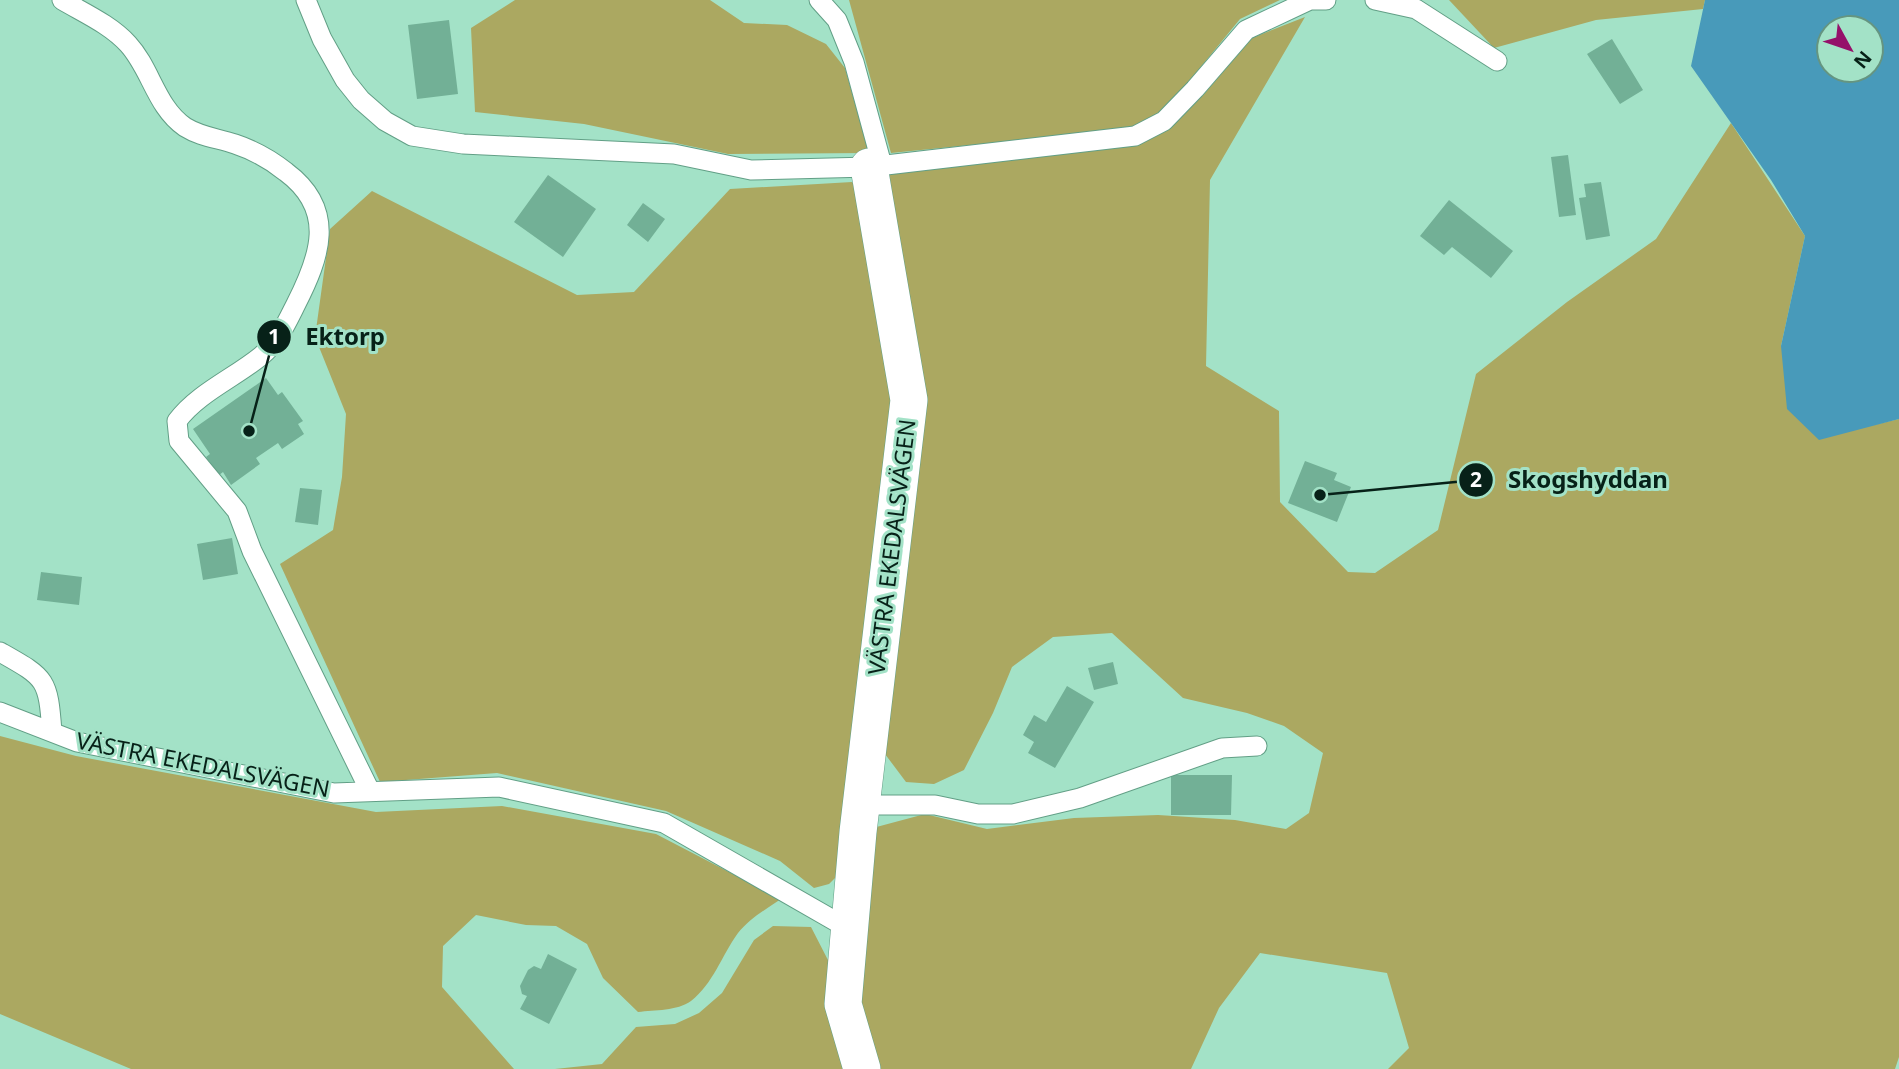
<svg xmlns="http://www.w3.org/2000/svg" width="1899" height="1069" font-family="'Noto Sans',sans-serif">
  <rect width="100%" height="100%" fill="#a3e2c7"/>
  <!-- green -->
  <path fill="#aba861" d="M515 0H710L744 23 787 25 826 44 845 68 869 153 728 154 584 124 475 112 471 28Z
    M849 0H1280L1240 19 1186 85 1156 116 1129 129 891 153Z
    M1449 0H1705L1703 9 1596 20 1494 48Z
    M1305 17 1210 180 1206 366 1279 411 1280 502 1348 572 1375 573 1438 530 1476 374 1567 302 1656 239 1731 123 1805 236 1781 346 1865 427 1899 419V1057L1895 1069H1388L1409 1048 1387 973 1260 953 1219 1008 1191 1069H871L850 1004 869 829 925 814 987 829 1074 818 1158 815 1235 820 1286 829 1309 813 1323 753 1284 726 1247 713 1183 698 1112 633 1053 637 1012 667 993 713 964 770 934 784 906 782 882 750 921 398 881 175 1165 128 1204 94 1252 38Z
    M852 182 863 196 899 397 840 873 829 884 814 888 780 861 666 811 497 773 380 782 280 564 333 530 342 477 346 414 315 337 330 229 372 191 577 295 634 292 730 189Z
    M0 736 76 756 376 812 502 806 656 834 781 899C766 909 749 919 738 933 722 955 713 984 691 1001 677 1011 655 1010 638 1012L603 978 587 944 556 926 526 925 476 915 443 946 442 987 514 1069H131L0 1014Z
    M773 926 811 927 830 964 847 1069H555L602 1064 636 1027 675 1024 699 1013 722 993 754 940Z"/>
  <!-- water -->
  <path fill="#489aba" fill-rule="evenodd" d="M1705 0H1899V419L1819 440 1787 409 1781 346 1805 236 1771 180 1691 66ZM1829 28H1871V70H1829Z"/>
  <!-- building -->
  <path fill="#72b096" d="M449 20 458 94 417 99 408 25Z
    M1612 39 1643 90 1620 104 1587 54Z
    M1568 155 1576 215 1559 217 1551 157Z
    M548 175 596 209 563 257 514 222Z
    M1601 182 1610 236 1586 240 1579 198 1586 197 1584 184Z
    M1449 200 1513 251 1491 278 1452 247 1444 255 1420 236Z
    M643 203 665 219 648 242 627 225Z
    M266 378 278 395 282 392 303 421 298 424 304 434 282 449 278 443 256 458 260 464 231 485 223 472 219 475 206 457 210 454 193 429Z
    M1305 461 1337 473 1334 480 1351 487 1337 522 1288 503Z
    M300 488 322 490 318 525 295 522Z
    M232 538 238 574 203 580 197 544Z
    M41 572 82 577 79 605 37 600Z
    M1113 662 1118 684 1094 690 1088 668Z
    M1067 686 1094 702 1055 768 1028 753 1034 742 1023 735 1034 715 1046 722Z
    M1171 775H1232L1231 815H1171Z
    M548 954 577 969 549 1024 520 1009 527 996 522 994 520 986 528 970 534 966 541 969Z"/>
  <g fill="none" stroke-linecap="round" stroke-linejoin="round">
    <defs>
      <path id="lane" d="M62 0C84 13 111 25 128 44 151 69 156 107 185 127 201 137 217 138 235 144 253 150 271 160 286 172 337 210 320 257 296 304 286 324 278 342 261 356 234 378 198 393 177 421L179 441 237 511 252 551 370 791
        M306 0 322 39 345 80 361 100 385 121 412 136 463 144 674 154 751 170 869 167 1135 136 1164 121 1195 89 1246 30 1310 0H1326
        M819 0 837 20 854 62 882 165
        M1375 0 1416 9 1497 61
        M0 652C46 678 48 678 52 732
        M0 712 77 742 334 793 499 787 664 823 849 929
        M861 805H935L978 814H1013L1080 798 1222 748 1257 746"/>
      <path id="street" d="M862 1069 843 1004 858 832 909 400 869 167"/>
    </defs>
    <!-- lane casing -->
    <use href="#lane" stroke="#629f86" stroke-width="21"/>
    <!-- street casing -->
    <use href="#street" stroke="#629f86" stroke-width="38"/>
    <!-- lane -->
    <use href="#lane" stroke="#fff" stroke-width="19"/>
    <!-- street -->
    <use href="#street" stroke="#fff" stroke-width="37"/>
  </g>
  <g text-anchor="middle" stroke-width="6" stroke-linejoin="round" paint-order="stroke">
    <!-- street labels -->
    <g font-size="23" fill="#072118" stroke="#a3e2c7">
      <text transform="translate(892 547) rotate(-83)" y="8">VÄSTRA EKEDALSVÄGEN</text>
      <text transform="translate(203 765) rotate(11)" y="8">VÄSTRA EKEDALSVÄGEN</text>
    </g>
  </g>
  <!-- callouts -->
  <path fill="none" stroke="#072118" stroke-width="2.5" d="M249 431L274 337M1320 495L1476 480"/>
  <g fill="#072118" stroke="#a3e2c7" stroke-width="2.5">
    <circle cx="249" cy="431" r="7"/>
    <circle cx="1320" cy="495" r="7"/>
    <circle cx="274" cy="337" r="18"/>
    <circle cx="1476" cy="480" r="18"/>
  </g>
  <g font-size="21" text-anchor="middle" font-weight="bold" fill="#fff">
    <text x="274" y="344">1</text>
    <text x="1476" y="487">2</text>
  </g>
  <g font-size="24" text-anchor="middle" font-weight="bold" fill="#072118" stroke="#a3e2c7" stroke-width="6" stroke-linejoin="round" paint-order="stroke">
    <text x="345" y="345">Ektorp</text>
    <text x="1588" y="488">Skogshyddan</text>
  </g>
  <!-- north arrow -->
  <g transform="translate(1850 49) rotate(130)"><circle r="33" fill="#a3e2c7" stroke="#659581" stroke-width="2"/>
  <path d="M0-5L12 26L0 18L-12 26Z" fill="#95116a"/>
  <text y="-10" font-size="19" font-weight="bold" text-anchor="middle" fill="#072118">N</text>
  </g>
</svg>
